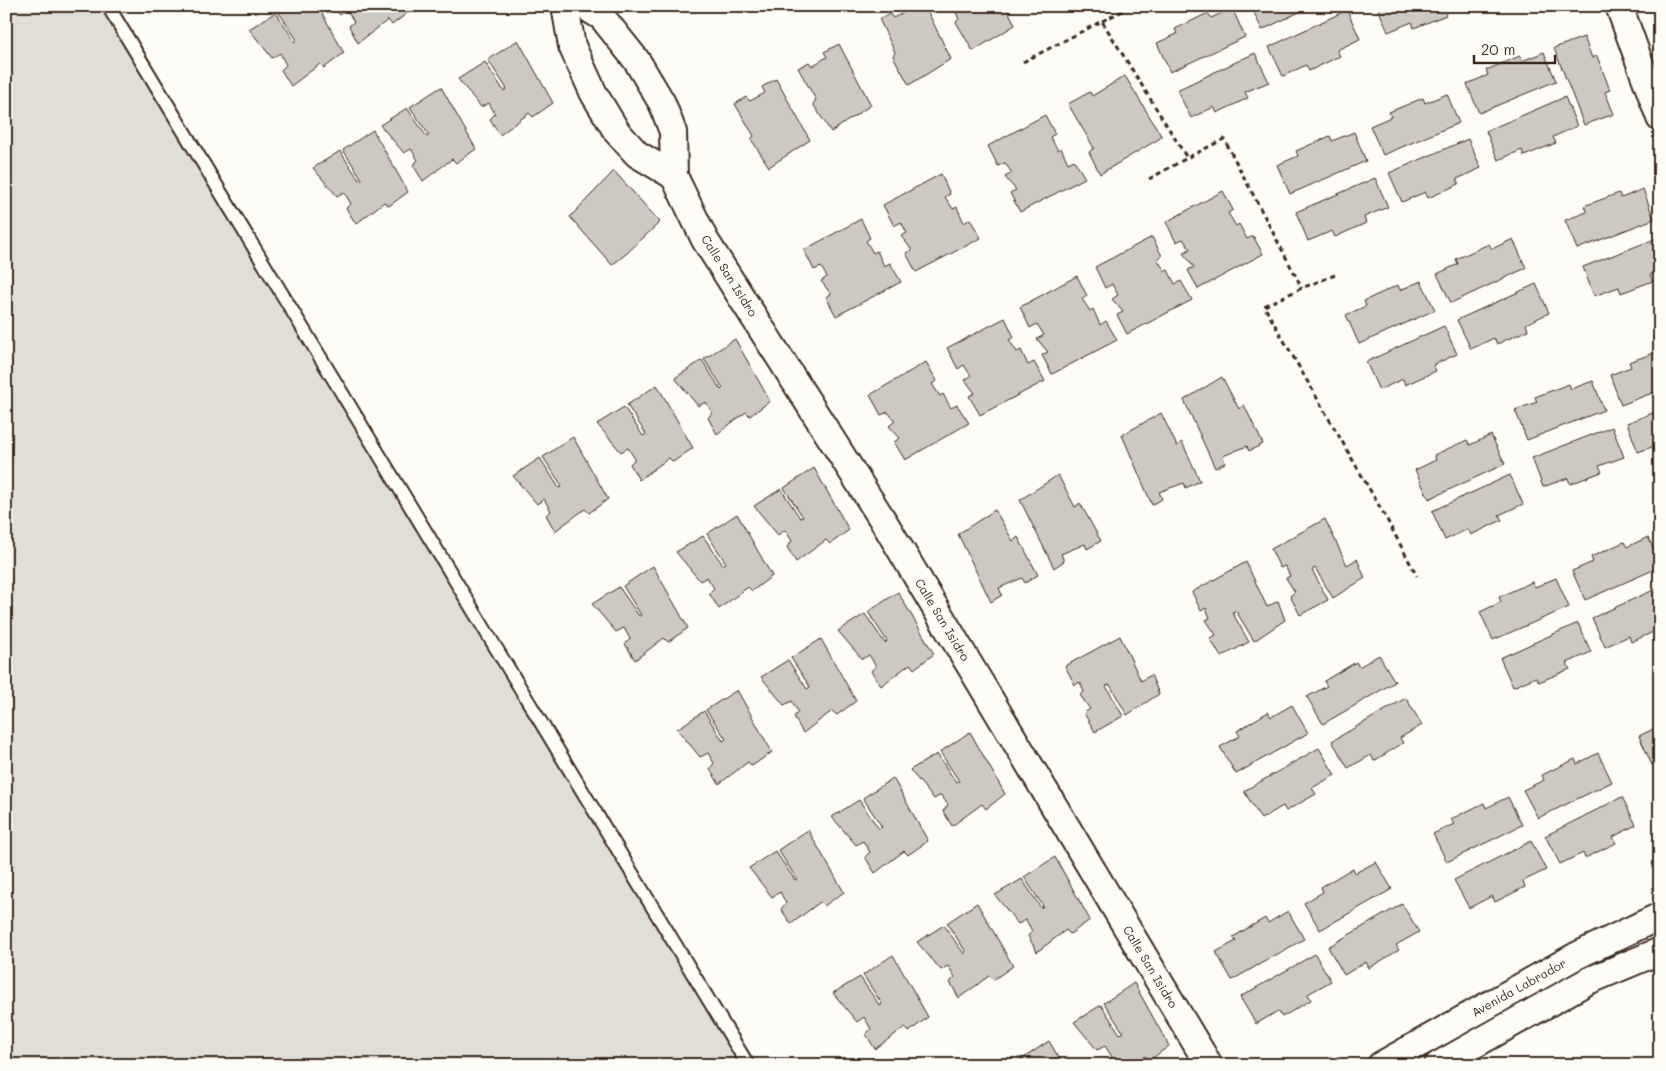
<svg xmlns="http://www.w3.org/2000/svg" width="1666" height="1071" font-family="Mali,sans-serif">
  <rect width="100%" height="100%" fill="#fdfcf7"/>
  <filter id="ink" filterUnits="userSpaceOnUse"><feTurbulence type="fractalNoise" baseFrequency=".02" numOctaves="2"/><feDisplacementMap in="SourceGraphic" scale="10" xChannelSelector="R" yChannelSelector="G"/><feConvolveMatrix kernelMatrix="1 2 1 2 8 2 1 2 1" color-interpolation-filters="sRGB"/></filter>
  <g filter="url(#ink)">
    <!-- green -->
    <path fill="#e1ded7" stroke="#8e847a" d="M6 6H108L748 1065H6Z"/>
    <!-- building -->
    <path fill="#cdc8c2" stroke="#3b2a1e" d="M285 6H318L344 53 324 68 320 64 291 86 281 70 286 65 280 53 272 58 249 29 276 12 295 42 297 40 278 11Z
      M332 6H409L411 10 392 25 388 20 358 43 349 26 354 22 347 10 340 15Z
      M907 6H925L951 59 909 85 893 56 895 52 879 19 890 14 893 18 909 10Z
      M953 6H1006L1015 25 973 51 956 22 959 19Z
      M1251 6H1312L1262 30Z
      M1377 6H1451L1443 9 1446 15 1414 28 1412 22 1388 32Z
      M1232 8 1245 37 1170 72 1157 43 1177 34 1175 29 1208 13 1211 18Z
      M1347 10 1360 39 1337 50 1340 56 1309 71 1306 65 1283 76 1269 47Z
      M1584 37 1592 58 1597 56 1610 90 1605 92 1614 114 1584 125 1554 48Z
      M518 40 553 103 533 117 529 113 500 135 490 119 495 114 489 103 481 107 458 79 485 62 504 91 507 89 488 60Z
      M839 44 871 105 831 132 813 104 816 100 798 68 809 62 812 66 827 57 824 52Z
      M1544 52 1556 81 1479 113 1467 84 1488 75 1486 70 1520 56 1522 61Z
      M1255 53 1269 82 1245 92 1248 98 1217 113 1214 107 1191 118 1177 90Z
      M1125 76 1162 137 1100 174 1089 152 1094 148 1068 104 1090 92 1092 96Z
      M776 79 810 140 769 167 751 139 754 136 735 104 746 97 750 101 765 93 762 87Z
      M441 87 476 149 456 163 452 159 423 181 413 165 418 160 411 149 404 153 380 125 407 108 427 137 429 135 410 107Z
      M1447 94 1459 123 1383 155 1370 126 1391 117 1389 112 1423 98 1425 103Z
      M1565 97 1577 126 1553 137 1556 143 1524 156 1522 150 1498 160 1486 131Z
      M1045 115 1055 134 1050 137 1058 150 1061 148 1068 163 1074 160 1085 178 1020 212 1010 193 1016 190 1005 177 1012 173 1005 163 998 166 988 146Z
      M373 130 408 192 389 206 384 202 356 224 346 208 351 204 344 192 337 196 313 168 340 151 359 180 362 179 343 150Z
      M1354 132 1366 161 1290 194 1277 165 1298 156 1296 151 1330 136 1332 141Z
      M1468 139 1481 168 1457 179 1459 184 1428 198 1425 192 1402 202 1389 173Z
      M614 171 660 222 626 254 612 265 570 217Z
      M941 174 950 194 945 197 953 209 957 207 964 223 970 219 981 238 916 272 906 253 912 250 901 236 907 233 901 222 894 226 883 205Z
      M1375 178 1388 207 1364 217 1366 223 1335 237 1332 231 1308 241 1296 212Z
      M1643 189 1654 219 1577 249 1565 220 1587 212 1584 206 1619 193 1621 198Z
      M1223 191 1233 210 1228 213 1236 226 1239 224 1247 239 1253 236 1263 254 1198 289 1188 270 1194 267 1183 253 1190 249 1183 239 1176 242 1166 222Z
      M861 219 870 238 866 241 873 253 877 251 884 266 890 263 901 282 836 316 826 297 831 294 821 281 827 277 821 267 814 270 804 250Z
      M1152 237 1162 256 1157 259 1165 271 1168 270 1175 284 1181 281 1192 300 1127 334 1117 315 1123 312 1112 299 1118 295 1112 284 1105 288 1095 267Z
      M1660 237V271L1650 275 1653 281 1621 293 1619 287 1594 296 1583 267Z
      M1513 239 1526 268 1451 303 1437 274 1458 264 1456 259 1489 244 1492 249Z
      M1077 276 1087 296 1082 299 1090 311 1093 309 1100 325 1106 321 1117 340 1052 374 1042 355 1048 352 1037 339 1044 335 1037 324 1030 328 1020 307Z
      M1421 281 1435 310 1359 344 1346 315 1366 306 1364 301 1398 285 1400 290Z
      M1536 284 1549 313 1526 324 1528 330 1497 344 1494 338 1471 349 1457 320Z
      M1005 318 1014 337 1009 340 1017 352 1021 350 1028 365 1034 362 1045 381 980 415 969 396 975 393 965 380 971 376 964 365 958 369 947 348Z
      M1444 326 1457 354 1433 365 1436 371 1405 385 1403 379 1379 390 1366 362Z
      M735 339 770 401 750 416 746 412 717 434 708 418 712 413 706 402 698 406 675 378 702 360 721 390 723 388 704 359Z
      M1660 351V390L1621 405 1610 375 1631 367 1629 362Z
      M926 362 937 381 932 384 940 396 943 394 951 408 957 405 969 423 905 460 894 442 900 438 889 426 895 421 888 412 881 415 870 395Z
      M1222 377 1239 409 1244 405 1263 444 1249 451 1247 446 1223 456 1225 463 1215 468 1184 400Z
      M1593 381 1604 410 1527 440 1515 410 1537 402 1535 397 1569 384 1571 389Z
      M657 385 693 448 673 462 669 458 639 480 630 464 635 459 628 448 621 452 597 424 624 407 643 436 646 434 627 405Z
      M1660 410V444L1638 452 1627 423Z
      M1161 413 1177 446 1182 442 1200 481 1186 488 1184 483 1159 492 1162 499 1152 505 1122 435Z
      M1612 427 1624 457 1599 466 1602 472 1570 484 1568 478 1543 487 1532 458Z
      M1491 435 1505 464 1429 499 1415 470 1436 460 1434 455 1467 440 1470 445Z
      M573 437 608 499 589 513 585 509 555 531 546 515 551 511 544 499 537 504 513 476 540 458 559 488 562 486 543 457Z
      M814 468 849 530 830 544 826 540 796 562 787 547 792 541 785 530 778 535 754 506 781 489 800 518 803 517 784 488Z
      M1058 475 1075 507 1080 503 1101 541 1087 549 1085 544 1061 554 1064 561 1054 568 1020 500Z
      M1510 475 1523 504 1499 515 1502 520 1471 535 1468 529 1445 540 1432 511Z
      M995 510 1013 541 1018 537 1038 575 1025 583 1022 578 999 588 1002 595 991 602 958 534Z
      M737 514 772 576 752 591 748 587 719 609 709 593 714 588 707 577 700 581 676 552 703 536 723 565 726 563 707 534Z
      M1325 519 1347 565 1357 559 1365 578 1333 598 1315 568 1312 570 1328 600 1300 615 1290 596 1295 592 1286 578 1290 576 1285 566 1280 568 1271 549Z
      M1648 537 1660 563V567L1585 600 1572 571 1593 562 1591 557 1624 542 1627 547Z
      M1246 562 1267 607 1278 601 1285 620 1254 641 1236 611 1232 612 1249 642 1221 657 1210 638 1216 635 1206 620 1210 618 1206 608 1201 611 1192 592Z
      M653 566 688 628 668 642 664 638 635 660 625 644 630 639 624 628 616 632 592 604 619 587 639 616 641 615 623 586Z
      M1556 578 1569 607 1493 640 1480 612 1501 602 1499 597 1532 582 1535 587Z
      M1660 587V629L1631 642 1629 636 1605 647 1592 618Z
      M898 592 934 654 914 669 910 664 881 686 871 671 876 666 869 655 862 659 838 631 865 614 885 643 887 641 868 612Z
      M1578 623 1591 652 1567 663 1570 669 1539 682 1536 677 1513 687 1500 658Z
      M1120 636 1141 681 1151 675 1159 694 1127 715 1110 685 1106 686 1123 716 1095 732 1084 713 1090 709 1080 695 1084 692 1080 682 1075 685 1065 666Z
      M821 639 856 701 837 715 832 711 803 733 794 717 798 712 792 701 784 705 761 677 788 660 807 689 810 687 791 658Z
      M1379 655 1395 682 1323 724 1307 697 1327 686 1324 681 1356 662 1359 667Z
      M737 690 772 752 752 766 748 762 719 784 710 769 714 763 708 753 700 757 677 729 704 711 723 741 726 739 706 710Z
      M1406 698 1422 725 1400 738 1403 743 1374 761 1371 755 1348 768 1332 741Z
      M1292 705 1308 733 1236 774 1220 747 1240 736 1237 731 1268 712 1271 717Z
      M1660 726V761L1652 765 1639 736Z
      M970 732 1005 794 986 809 982 804 952 826 943 811 948 805 941 795 934 799 910 770 937 754 956 782 959 781 940 752Z
      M1319 748 1335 775 1312 788 1316 794 1286 811 1283 806 1261 819 1244 791Z
      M1598 753 1612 782 1538 818 1523 790 1544 780 1542 775 1575 759 1577 764Z
      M893 778 928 841 908 855 904 851 875 873 865 857 870 852 863 841 856 845 832 817 859 800 879 829 882 827 863 798Z
      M1508 797 1522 825 1447 862 1433 834 1454 824 1451 819 1484 803 1486 808Z
      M1622 797 1636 825 1613 837 1616 843 1585 858 1583 853 1560 864 1545 836Z
      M808 830 844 892 824 906 820 902 791 924 781 909 786 903 780 892 772 897 749 868 775 851 795 880 797 879 778 850Z
      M1531 841 1546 870 1523 881 1525 887 1495 902 1492 896 1469 908 1454 880Z
      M1055 857 1090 920 1070 934 1066 930 1037 952 1028 936 1032 931 1026 920 1018 924 995 895 1022 879 1041 908 1043 906 1024 877Z
      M1376 862 1392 889 1320 930 1304 903 1323 892 1321 887 1353 868 1355 873Z
      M977 903 1013 966 993 980 989 976 959 998 950 982 955 977 948 966 941 970 917 942 944 925 964 954 966 952 947 923Z
      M1402 904 1419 932 1396 945 1399 950 1369 968 1366 962 1344 975 1328 947Z
      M1288 911 1304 939 1232 980 1216 952 1236 941 1233 937 1265 918 1268 923Z
      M1315 954 1331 981 1308 994 1311 1000 1282 1017 1278 1011 1256 1024 1240 997Z
      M893 955 928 1017 909 1032 905 1027 875 1049 866 1034 871 1029 864 1017 857 1022 833 993 860 977 880 1006 882 1004 863 975Z
      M1134 983 1169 1046 1150 1060 1145 1056 1133 1065H1107L1105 1062 1112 1057 1105 1046 1097 1050 1074 1022 1101 1005 1120 1034 1123 1032 1104 1003Z
      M1049 1041 1063 1065H1021L1019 1061Z"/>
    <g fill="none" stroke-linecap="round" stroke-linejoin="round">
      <defs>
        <path id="service" d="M108 6 748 1065"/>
        <path id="minor" d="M565 6 572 46 594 94 617 132 637 154 674 176 673 132 662 103 637 61 602 17 584 6
          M1619 6 1660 118
          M674 176 705 240 884 522 1209 1065
          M1381 1065 1576 956 1660 916
          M1438 1065 1588 981 1660 951"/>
      </defs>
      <!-- service casing -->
      <use href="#service" stroke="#3b2a1e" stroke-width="16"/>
      <!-- minor casing -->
      <use href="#minor" stroke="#3b2a1e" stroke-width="30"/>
      <!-- path -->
      <path stroke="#3b2a1e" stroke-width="3" stroke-dasharray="5 4" stroke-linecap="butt" d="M1102 21 1133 6
        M1023 62 1102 21 1187 158 1224 139 1302 288
        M1149 179 1187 158
        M1335 275 1302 288 1264 306 1385 516 1417 576"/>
      <!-- service -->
      <use href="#service" stroke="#fdfcf7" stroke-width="12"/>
      <!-- minor -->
      <use href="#minor" stroke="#fdfcf7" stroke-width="26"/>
    </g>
  </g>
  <g text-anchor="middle" stroke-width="4" stroke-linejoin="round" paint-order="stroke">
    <!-- street labels -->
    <g font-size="12" fill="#3b2a1e" stroke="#fdfcf7">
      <text transform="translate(729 276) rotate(58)" y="4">Calle San Isidro</text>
      <text transform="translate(942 620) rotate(59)" y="4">Calle San Isidro</text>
      <text transform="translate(1150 967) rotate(59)" y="4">Calle San Isidro</text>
      <text transform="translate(1519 988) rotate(-29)" y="4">Avenida Labrador</text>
    </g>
  </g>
  <!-- margin -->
  <rect width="1666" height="1071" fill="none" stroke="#fdfcf7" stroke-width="25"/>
  <rect x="12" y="12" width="1641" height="1046" fill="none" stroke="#3b2a1e" stroke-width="2" filter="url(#ink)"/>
  <!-- scale -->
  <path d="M1474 55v8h81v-8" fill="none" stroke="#3b2a1e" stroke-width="2.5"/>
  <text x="1481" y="55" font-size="15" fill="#3b2a1e" stroke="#fdfcf7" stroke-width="4" paint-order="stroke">20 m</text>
</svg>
